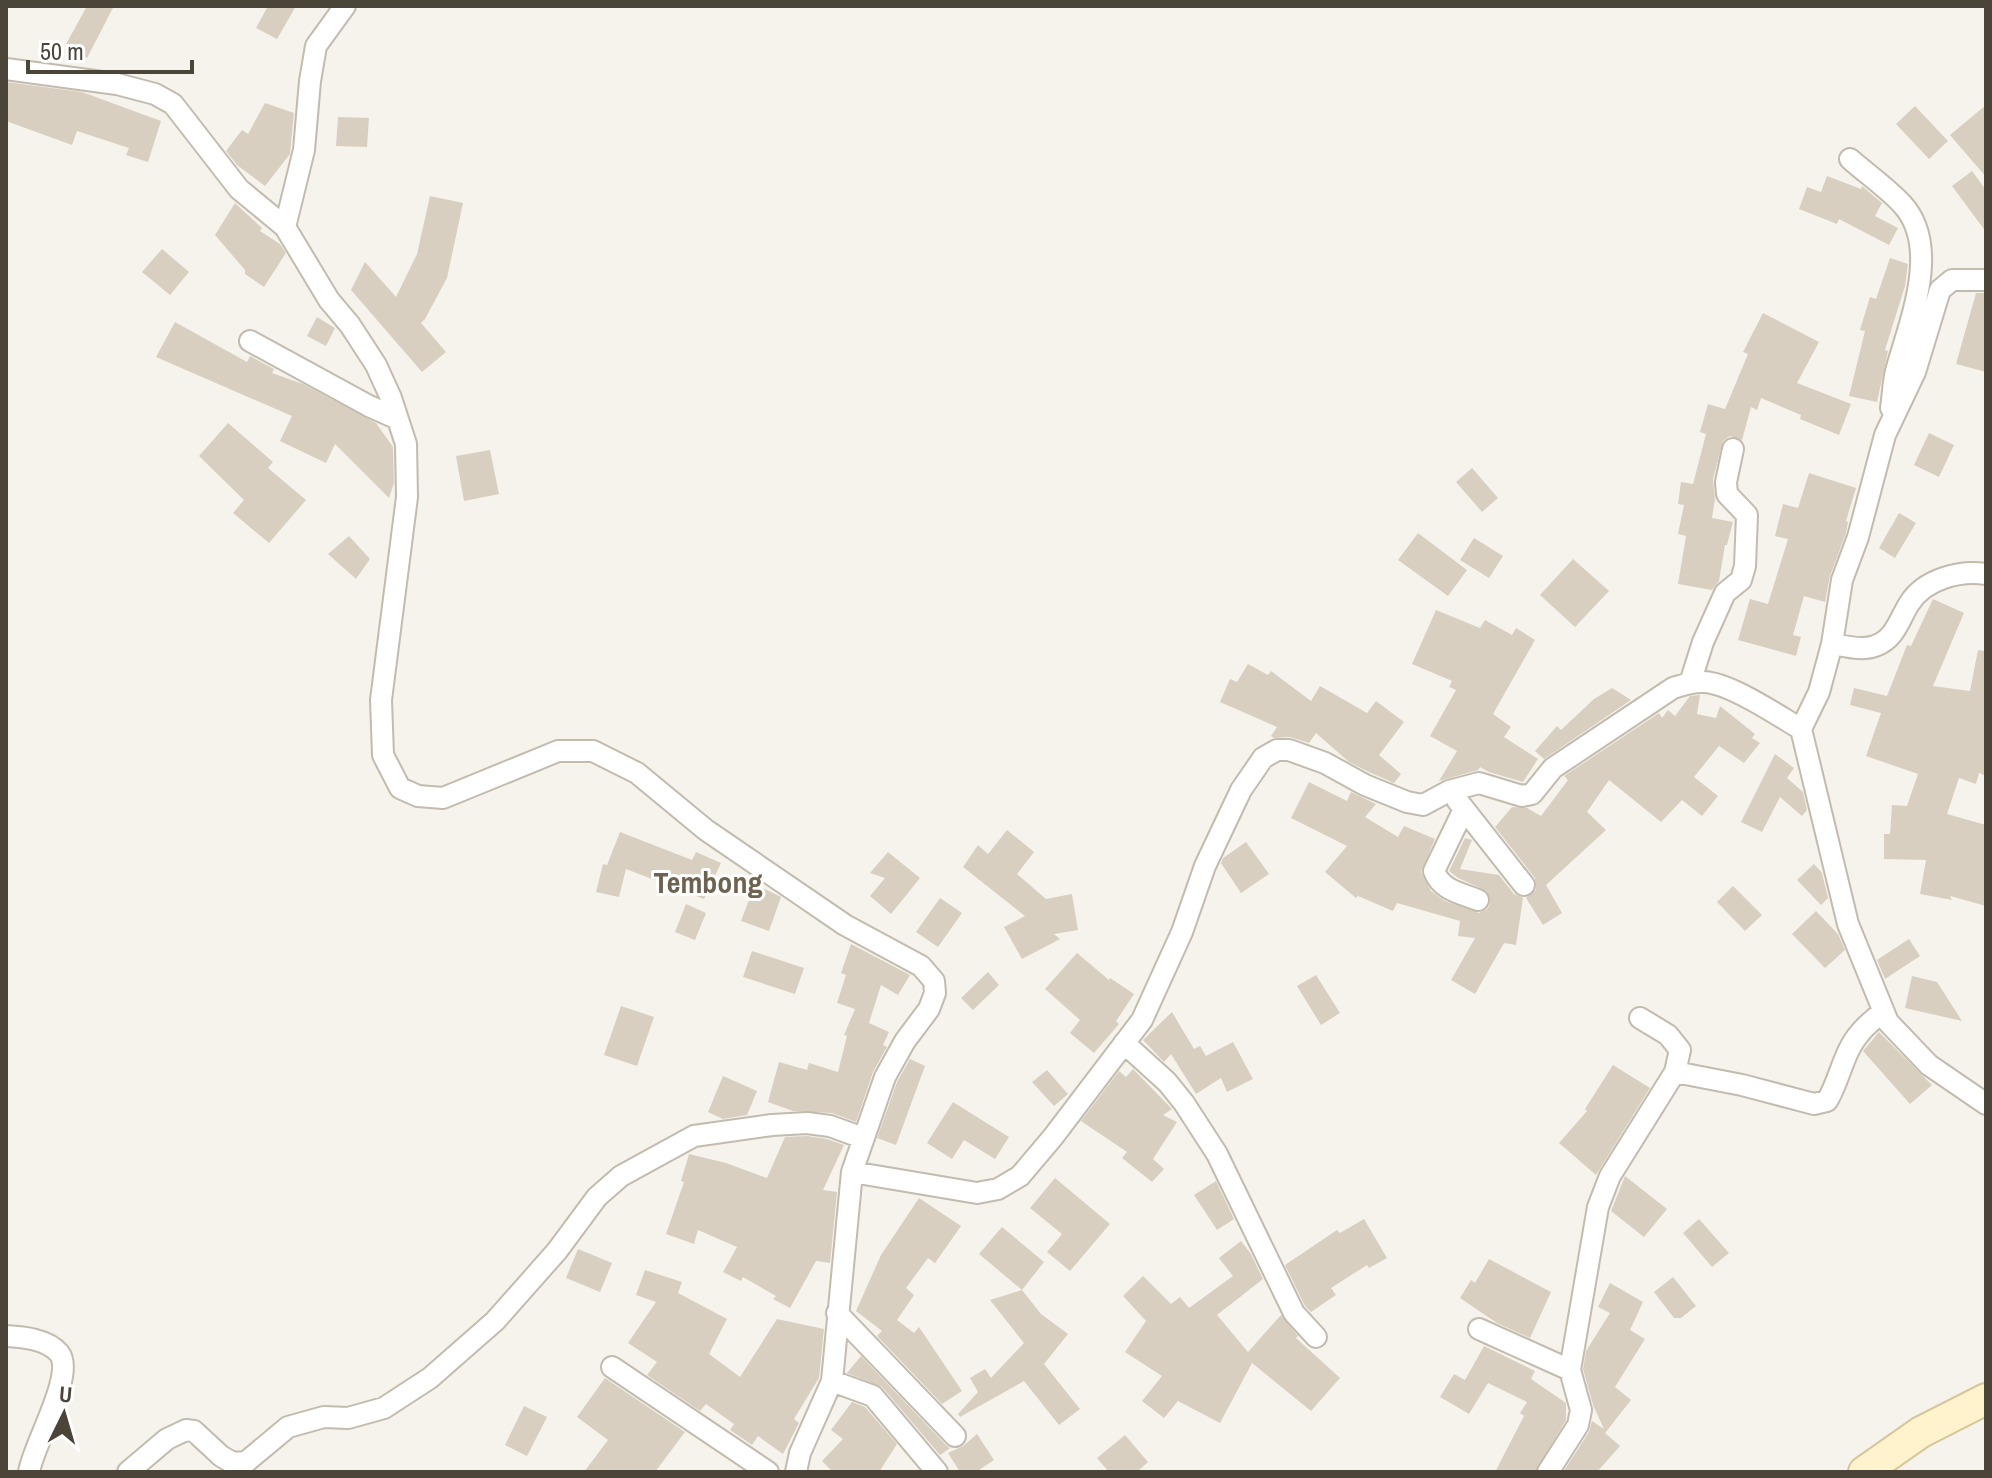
<svg xmlns="http://www.w3.org/2000/svg" width="1992" height="1478" font-family="'Archivo Narrow',sans-serif">
  <rect width="100%" height="100%" fill="#f6f3ec"/>
  <!-- building -->
  <path fill="#d8cfc1" d="M87 6H114L87 58 65 46Z
    M268 6H296L277 39 256 28Z
    M6 82 82 92 161 121 148 162 126 155 129 148 77 131 72 145 6 121Z
    M265 103 294 113 290 154 265 186 237 165 226 151 242 130 248 134Z
    M1986 105V177L1950 135Z
    M1915 106 1948 141 1929 159 1896 124Z
    M338 117 369 118 367 147 336 146Z
    M1972 171 1986 190V232L1952 186Z
    M1827 176 1861 189 1862 186 1882 203 1875 216 1898 228 1889 245 1839 219 1837 224 1799 209 1807 187 1821 192Z
    M430 196 463 203 447 278 425 319 421 323 446 352 422 372 351 290 365 262 396 297 417 254Z
    M235 203 262 228 260 231 280 244 286 253 264 287 245 274V270L215 235Z
    M162 249 189 272 170 295 142 272Z
    M1890 258 1908 264 1905 286 1885 350 1888 351 1877 402 1849 396 1865 331 1860 330 1870 297 1876 299Z
    M1976 293H1986V372L1956 364Z
    M1763 313 1819 342 1797 383 1851 404 1839 435 1800 419 1801 415 1761 398 1757 410 1751 407 1742 440 1730 436 1723 441 1713 479 1715 499 1712 518 1733 522 1727 545H1725L1719 581 1712 590 1678 584 1686 536 1678 534 1684 505 1678 504 1681 482 1693 484 1706 434 1700 432 1708 404 1725 409 1748 354 1743 352Z
    M317 317 335 328 326 346 307 336Z
    M175 322 247 362 250 356 274 369 272 373 303 384 376 423 393 447 394 483 389 498 335 444 326 463 280 441 292 416 156 357Z
    M228 423 273 462 268 468 306 500 269 543 233 513 244 500 199 456Z
    M1929 433 1954 445 1939 477 1914 465Z
    M490 450 499 494 464 501 456 456Z
    M1472 468 1498 498 1482 512 1456 482Z
    M1809 473 1856 488 1846 521 1848 522 1846 533 1830 576 1825 602 1804 596 1793 635 1801 637 1796 656 1738 640 1750 599 1768 604 1788 539 1775 536 1783 504 1798 508Z
    M1899 513 1916 523 1895 558 1879 548Z
    M1418 533 1467 570 1448 596 1398 560Z
    M349 536 370 559 356 579 328 554Z
    M1474 538 1503 556 1489 578 1460 560Z
    M1573 559 1609 591 1575 627 1540 595Z
    M1933 599 1964 613 1933 686 1970 691 1978 650 1986 651V776L1979 773 1976 784 1959 778 1947 814 1986 825V906L1950 896 1952 900 1920 894 1926 860 1884 859V834H1890L1892 805 1907 806 1918 774 1866 756 1881 713 1850 705 1854 688 1887 696 1907 645 1911 646Z
    M1436 610 1480 628 1485 620 1512 635 1516 628 1535 640 1493 714 1511 727 1504 737 1538 759 1523 782 1489 772 1480 767 1478 770 1439 781 1457 751 1430 736 1456 690 1449 687 1452 681 1412 664Z
    M1248 664 1268 675 1271 671 1311 701 1320 686 1367 713 1376 701 1404 722 1379 755 1401 774 1394 783 1371 773 1349 762 1316 733 1309 743 1290 737 1274 738 1271 736 1277 727 1220 702 1230 679 1237 682Z
    M1612 688 1631 700 1544 759 1535 751 1557 726 1561 730 1594 699Z
    M1700 695 1697 714 1716 718 1720 706 1755 734 1752 738 1760 743 1744 763 1719 746 1694 777 1718 796 1702 816 1682 800 1661 822 1609 780 1587 812 1606 830 1546 885 1562 913 1543 925 1526 898 1536 890 1535 878 1495 827 1512 807 1527 808 1541 816 1568 780 1564 776 1659 713 1662 718 1668 710 1675 716 1690 696Z
    M1775 754 1794 768 1787 778 1803 792 1807 810 1802 816 1780 797 1762 832 1741 822Z
    M1309 782 1347 801 1351 792 1376 804 1365 817 1398 837 1404 826 1435 839 1421 872 1431 891 1445 901 1479 913 1487 909 1490 904 1487 891 1458 878 1449 871 1465 838 1472 840 1460 869 1499 875 1514 894 1523 898 1516 945 1504 943 1475 994 1451 980 1475 938 1458 936 1460 921 1397 903 1393 911 1358 896 1356 898 1325 872 1347 846 1291 818Z
    M1007 830 1034 852 1017 874 1046 899 1072 894 1078 930 1054 934 1060 939 1022 959 1004 927 1025 916 963 867 978 845 988 854Z
    M620 832 692 860 696 852 721 863 704 899 626 869 619 897 596 892 603 864 607 865Z
    M1246 842 1269 874 1241 893 1221 863 1223 858Z
    M888 852 920 878 891 914 870 896 885 878 870 873Z
    M1814 864 1822 873 1828 898 1821 905 1797 880Z
    M755 884 781 897 769 931 741 921Z
    M1733 886 1762 915 1745 931 1717 902Z
    M940 898 962 913 938 947 916 932Z
    M686 904 706 913 695 940 675 932Z
    M1816 911 1838 934 1845 950 1825 968 1792 934Z
    M1909 939 1920 956 1885 979 1877 960Z
    M851 944 910 975 898 995 881 985 869 1023 889 1032 883 1045 887 1047 873 1072 856 1122 832 1113 793 1111 768 1102 779 1062 807 1070 809 1063 838 1072 847 1036 844 1035 855 1009 837 1003 846 975 841 973Z
    M752 951 804 968 795 994 743 977Z
    M1077 953 1109 980 1110 978 1134 994 1116 1021 1119 1024 1094 1053 1070 1033 1080 1020 1045 989Z
    M988 972 999 985 973 1010 961 998Z
    M1316 975 1340 1013 1321 1025 1297 986Z
    M1912 976 1937 982 1962 1021 1905 1008Z
    M621 1006 654 1017 637 1066 604 1055Z
    M1172 1012 1194 1049 1200 1046 1206 1056 1233 1042 1253 1079 1227 1092 1221 1078 1196 1094 1171 1054 1164 1062 1143 1040Z
    M1879 1032 1932 1085 1910 1104 1863 1051Z
    M910 1059 925 1066 896 1145 877 1138 897 1082Z
    M1613 1065 1650 1088 1596 1175 1559 1143 1587 1111 1585 1109Z
    M1133 1069 1172 1109 1163 1115 1177 1122 1153 1159 1164 1169 1152 1182 1122 1158 1127 1152 1081 1121 1119 1071 1126 1077Z
    M1047 1070 1068 1094 1054 1106 1032 1082Z
    M723 1076 757 1091 747 1115 723 1119 708 1112Z
    M953 1102 1009 1137 995 1159 964 1140 952 1159 927 1143Z
    M807 1136 827 1139 844 1145 823 1190 837 1192 830 1263 816 1261 790 1308 773 1299 776 1296 743 1277 741 1281 723 1272 737 1247 698 1230 694 1244 666 1234 684 1182 681 1181 689 1154 726 1163 767 1178 785 1137Z
    M1625 1176 1667 1209 1644 1237 1611 1211Z
    M1055 1178 1110 1224 1070 1271 1047 1252 1062 1234 1030 1208Z
    M1216 1181 1234 1219 1217 1230 1194 1195Z
    M919 1198 961 1226 935 1263 928 1258 906 1288 914 1295 897 1320 914 1333 919 1327 962 1391 942 1404 877 1336 882 1331 856 1311 881 1255Z
    M1364 1219 1387 1258 1369 1268 1367 1265 1331 1288 1336 1295 1311 1312 1305 1306 1285 1265 1337 1230 1340 1233Z
    M1699 1219 1729 1253 1712 1267 1683 1233Z
    M1002 1227 1044 1262 1022 1290 979 1254Z
    M1241 1241 1251 1254 1263 1279 1217 1315 1248 1352 1281 1315 1298 1336 1296 1338 1340 1378 1311 1411 1252 1363 1220 1423 1178 1401 1164 1418 1142 1401 1162 1376 1125 1352 1146 1321 1123 1296 1143 1276 1171 1304 1180 1297 1189 1308 1233 1276 1219 1258Z
    M578 1249 612 1263 600 1292 566 1278Z
    M1489 1259 1551 1292 1530 1338 1497 1323 1460 1298 1471 1280 1475 1283Z
    M645 1270 682 1282 678 1293 727 1319 709 1354 740 1377 777 1319 824 1329 819 1378 794 1419 799 1423 783 1454 758 1436 752 1445 730 1430 734 1424 706 1404 700 1411 647 1375 657 1362 628 1343 656 1302 636 1295Z
    M1673 1277 1696 1306 1681 1318H1674L1654 1292Z
    M1610 1283 1643 1302 1630 1330 1645 1339 1615 1387 1631 1400 1605 1433 1620 1446 1597 1472H1563L1589 1432 1592 1421 1604 1429 1593 1405 1583 1369 1586 1351 1610 1313 1598 1307Z
    M1022 1290 1041 1314 1068 1334 1044 1364 1080 1409 1059 1425 1024 1381 960 1417 958 1414 978 1392 970 1378 985 1369 991 1378 1024 1343 990 1300Z
    M1484 1346 1535 1371 1531 1379 1566 1403V1420L1535 1472H1495L1524 1416 1520 1413 1527 1402 1488 1383 1469 1414 1440 1397 1454 1374 1465 1380Z
    M861 1356 946 1445 950 1448 940 1455 882 1387 847 1373Z
    M605 1378 685 1432 655 1472H584L608 1440 577 1417Z
    M852 1402 865 1407 897 1444 879 1472H833L822 1461 843 1439 831 1430Z
    M524 1406 547 1417 527 1456 505 1445Z
    M977 1434 994 1460 976 1472H960L948 1453 963 1446Z
    M1125 1435 1148 1462 1137 1472H1109L1097 1458Z"/>
  <g fill="none" stroke-linecap="round" stroke-linejoin="round">
    <defs>
      <path id="street" d="M345 6 316 46 310 81 304 150 285 227 329 300 350 325 376 365 391 398 406 444 407 497 381 700 383 755 400 788 418 796 443 798 558 751H593L637 773 706 830 845 925 921 966 934 981 935 993 929 1009 905 1041 885 1077 852 1172 832 1381 800 1453 796 1472
        M6 69 117 84 155 94 173 104 239 189 285 227
        M1850 159C1867 174 1887 188 1902 204 1942 247 1909 323 1896 371 1893 383 1893 395 1891 408
        M1986 280H1952L1940 290 1915 372 1885 435 1858 537 1842 580 1832 644 1819 692 1801 729 1848 924 1888 1022 1929 1065 1986 1104
        M250 341 369 406 396 418
        M1832 644C1845 646 1862 651 1875 646 1895 639 1899 620 1909 604 1924 579 1960 570 1986 574
        M1690 683 1703 642 1725 593 1741 580 1745 566 1747 515 1727 494 1726 482 1733 449
        M1457 800 1524 885
        M1464 809 1434 871C1441 890 1460 893 1478 900
        M1640 1018 1668 1035 1680 1050 1675 1072
        M1124 1043 1167 1082 1184 1103 1217 1154 1294 1313 1316 1337
        M852 1172 977 1193 998 1189 1020 1176 1053 1137 1142 1020 1182 932 1205 866 1241 790 1263 758 1277 750H1289L1325 763 1365 785 1407 802 1423 805 1449 791 1479 783 1522 796 1532 794 1553 768 1673 688C1683 685 1693 681 1704 682 1730 683 1777 715 1801 729
        M837 1313 955 1436
        M1479 1329 1570 1370
        M6 1336C23 1337 47 1339 59 1353 76 1374 33 1445 29 1472
        M612 1367 768 1472
        M832 1381 873 1396 937 1472
        M128 1472 167 1439 186 1430 194 1431 221 1456 233 1463 246 1462 288 1427 324 1417 348 1418 384 1408 430 1378 495 1321 557 1251 597 1197 621 1176 694 1136 772 1125 807 1123 830 1126 863 1138
        M1548 1472 1578 1425 1581 1410 1570 1370 1598 1207 1610 1176 1675 1072 1742 1085 1814 1104 1827 1101C1840 1080 1843 1052 1860 1033 1866 1025 1876 1018 1883 1011"/>
      <path id="secondary" d="M1864 1472 1921 1432 1986 1399"/>
    </defs>
    <!-- street casing -->
    <use href="#street" stroke="#c2bbae" stroke-width="24"/>
    <!-- secondary casing -->
    <use href="#secondary" stroke="#d6c79b" stroke-width="34"/>
    <!-- street -->
    <use href="#street" stroke="#fff" stroke-width="20"/>
    <!-- secondary -->
    <use href="#secondary" stroke="#fff3cd" stroke-width="30"/>
  </g>
  <g text-anchor="middle" stroke-width="6" stroke-linejoin="round" paint-order="stroke">
    <!-- quarter labels -->
    <g font-size="30" font-weight="bold" fill="#6e6250" stroke="#fff">
      <text x="708" y="893">Tembong</text>
    </g>
  </g>
  <!-- border -->
  <rect width="1992" height="1478" fill="none" stroke="#4b4439" stroke-width="16"/>
  <!-- north arrow -->
  <g transform="translate(64 1414) rotate(5)" stroke="#ffffff" stroke-width="6" paint-order="stroke">
  <path d="M0-6L14 30L0 20L-14 30Z" fill="#4b4439"/>
  <text y="-12" font-size="22" font-weight="bold" text-anchor="middle" fill="#4b4439">U</text>
  </g>
  <!-- scale -->
  <path d="M28 60v12h164v-12" fill="none" stroke="#4b4439" stroke-width="4"/>
  <text x="40" y="60" font-size="24" fill="#4b4439" stroke="#ffffff" stroke-width="6" paint-order="stroke">50 m</text>
</svg>
